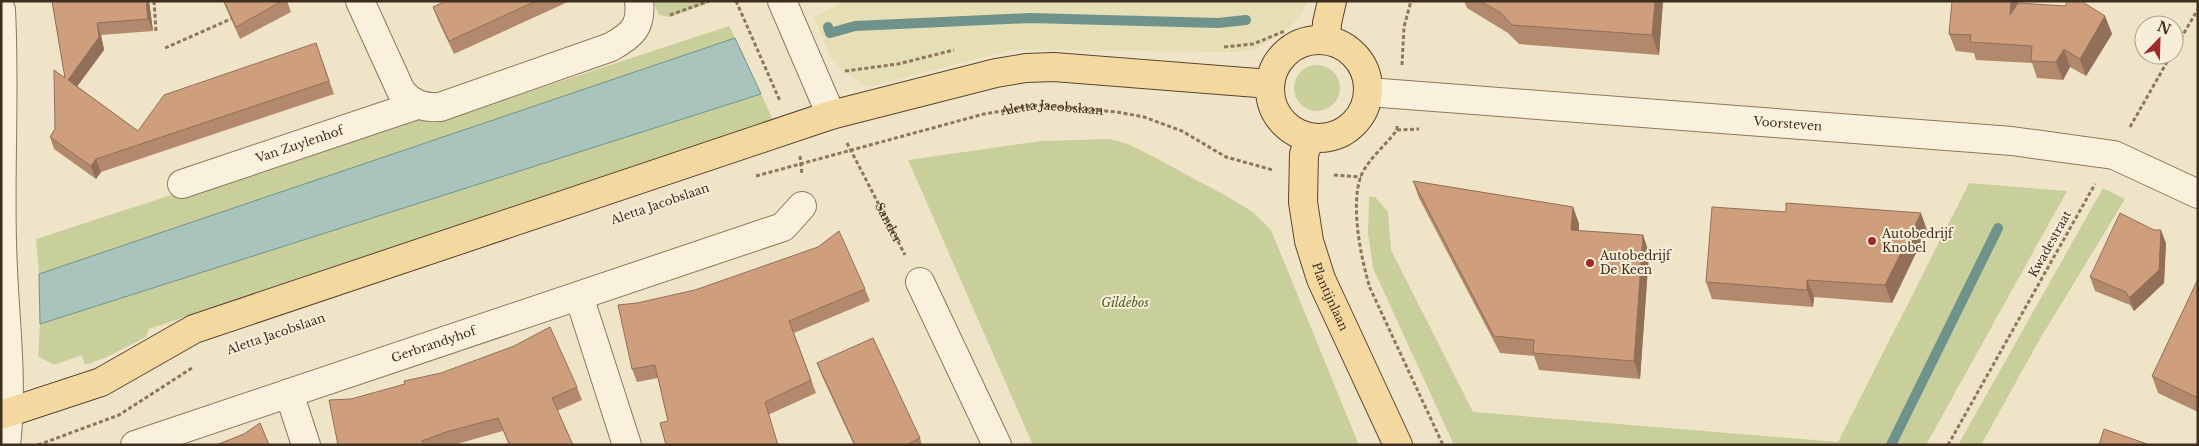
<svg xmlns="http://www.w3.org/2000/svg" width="2199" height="446" font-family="'Libre Baskerville',serif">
  <rect width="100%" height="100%" fill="#f0e4c8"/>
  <!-- farmland -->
  <path fill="#e6deb5" d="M845 1H1309L1298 19 1285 31 1257 49 1239 52 1012 50 869 87 842 71 830 55 814 17Z"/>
  <!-- green -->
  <path fill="#c9cf9b" d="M653 1H714L670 17 659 15Z
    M729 26 735 38 39 274 36 239 410 117 433 123Z
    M1294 88a23 23 0 1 1 46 0a23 23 0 1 1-46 0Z
    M761 94 773 120 149 329 146 337 107 357 85 365 82 355 54 365 38 356 40 324Z
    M1110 139 1128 144 1156 158 1228 197 1253 212 1271 230 1359 445H1033L908 160 1041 141Z
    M1969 183 2067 191 1926 445H1454L1373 268 1368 233 1369 197H1375L1388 212 1391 250 1473 412 1838 442Z
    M2103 188 2125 199 2037 344 1981 445H1958Z"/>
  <!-- water -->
  <path fill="#a9c4bc" stroke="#6f938a" d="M735 38 761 94 40 324 39 274Z"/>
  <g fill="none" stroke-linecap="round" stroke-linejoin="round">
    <!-- stream -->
    <path stroke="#6f938a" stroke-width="10" d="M828 27 830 33 855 26 1030 18 1218 23 1246 20
      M1891 445 1998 228"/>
    <defs>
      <g id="minor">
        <path d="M360 1 401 91C412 104 423 108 440 107L611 47C632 35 642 27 639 1"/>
        <path d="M782 1 831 115"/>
        <path d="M1 10C5 87 0 164 2 241 3 308 14 377 6 445"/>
        <path id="s3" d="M1368 92 2012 141 2114 155 2198 194"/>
        <path id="s4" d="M182 184 417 105"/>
        <path d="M920 282 997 445"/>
        <path d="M579 296 627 445"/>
        <path d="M289 393 306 445"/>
        <path id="s5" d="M135 445 783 227 802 206"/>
      </g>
      <g id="major">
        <circle cx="1319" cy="89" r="49"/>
        <path d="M1326 40 1327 23 1332 1"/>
        <path id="s6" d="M1310 138 1304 154 1303 202 1309 241 1321 279 1398 445"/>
        <path d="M1 415 101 382 194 329 831 115 996 73 1026 68 1054 67 1270 84"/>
      </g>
    </defs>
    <!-- minor casing -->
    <use href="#minor" stroke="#8d765c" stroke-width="30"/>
    <!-- major casing -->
    <use href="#major" stroke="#5b4430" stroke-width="30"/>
    <!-- path -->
    <g stroke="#8d765c" stroke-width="3" stroke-dasharray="4 2.5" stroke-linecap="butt">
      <path d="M154 1 156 31"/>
      <path d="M736 1 780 101"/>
      <path d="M670 15 709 1"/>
      <path d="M1224 47 1253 44 1285 31"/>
      <path d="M165 48 233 18"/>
      <path d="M2174 50 2198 9"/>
      <path d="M1402 65 1404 27 1411 1"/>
      <path d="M845 71 898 64 954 50"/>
      <path d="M1397 126V130C1386 145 1368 159 1361 176 1350 205 1361 259 1370 288L1443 445"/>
      <path d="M2130 127 2171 55"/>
      <path d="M1397 130 1419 129"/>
      <path id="s1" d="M847 143 905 255"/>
      <path d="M800 156 802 175"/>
      <path d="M1334 175 1361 177"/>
      <path id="s2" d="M756 176 984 114 1038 105 1117 112 1144 117 1182 131 1226 157 1273 170"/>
      <path d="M38 445 119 415 192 368"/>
      <path d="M1948 445 2095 184"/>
    </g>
    <!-- minor -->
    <use href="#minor" stroke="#faf1dc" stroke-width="28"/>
    <!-- major -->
    <use href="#major" stroke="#f3d9a0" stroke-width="28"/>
  </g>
  <!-- wall -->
  <path fill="#b2896c" d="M52 1H149L153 31 101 35 104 50 77 86 138 131 316 43 334 94 101 172 96 179 54 149 50 137 55 129 65 78Z
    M223 1H287L291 12 240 39Z
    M446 1H570L454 54 438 20 433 7Z
    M1464 1H1663L1659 55 1519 44 1508 33 1467 8Z
    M1952 1H2019V3L2105 16 2112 34 2086 76 2070 67 2063 80 2037 78 2032 63 1976 60 1974 53 1956 51 1949 34Z
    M1413 181 1573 207 1579 224V231L1643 235 1649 253 1640 379 1539 370 1534 356 1500 353 1419 198Z
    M1927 230 1892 303 1814 297 1813 307 1712 299 1706 282Z
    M2166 243 2164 283 2134 311 2130 305 2095 291 2090 277Z
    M2198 279V412L2158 393 2152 376Z
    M865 289 870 301 794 333 816 393 770 414 668 421 658 378 637 382 632 369 637 303Z
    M817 363 920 438 922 445H854L822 376Z
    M577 387 582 400 557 411 573 445H509L503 431 453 445H338Z"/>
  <!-- shaded-wall -->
  <path fill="#916f58" d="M146 1H149L153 31 148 19Z
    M1655 1H1663L1659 55 1652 35Z
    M2011 1H2019L2017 33 2010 15Z
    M2105 16 2112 34 2086 76 2080 59Z
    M97 23 101 35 104 50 73 92 68 80Z
    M2064 49 2070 67 2063 80 2056 62Z
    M96 159 101 172 96 179 91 166Z
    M1573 207 1579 224 1577 247 1571 230Z
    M1921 213 1927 230 1892 303 1885 285Z
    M2161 230 2166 243 2164 283 2134 311 2129 298Z
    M1643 235 1649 253 1640 379 1634 361Z
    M1807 280 1814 297 1813 307 1807 290Z"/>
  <!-- building -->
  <path fill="#cf9f7d" stroke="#916f58" d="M52 1H146L148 19 97 23 99 37 68 80 138 131 164 95 316 43 329 81 96 159 91 166 50 137 55 129 54 70 65 78Z
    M224 1H282L236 27Z
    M446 1H536L449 41 433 7Z
    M1480 1H1655L1652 35 1512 25 1501 13Z
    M1952 1H2011L2010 15 2018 3 2065 6 2068 1H2081L2105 16 2080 59 2064 49 2056 62 2031 61 2032 46 1970 42 1971 35 1949 34Z
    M1413 181 1573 207 1571 230 1643 235 1634 361 1533 353 1534 340 1494 336Z
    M1786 203 1921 213 1885 285 1807 280V290L1706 282 1712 207 1786 212Z
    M2120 213 2154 230H2161L2159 270 2129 298 2126 292 2090 277Z
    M839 231 865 289 789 321 811 380 765 402 778 445H666L660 423 668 421 655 365 632 369 618 305 637 303 695 290 818 247Z
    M2198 279V398L2152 376Z
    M550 327 577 387 552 398 573 445H510L498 418 446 432 422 441 423 445H338L329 400 351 399 405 384 404 381 441 373 514 346Z
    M873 338 920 438 906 445H855L817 363Z
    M260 423 269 445H216L244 434Z
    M2104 429 2150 445H2099Z"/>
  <!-- markers -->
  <g fill="#9e2a2b" stroke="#f7eed8" stroke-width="2">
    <circle cx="1872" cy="241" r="5"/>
    <circle cx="1590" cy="263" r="5"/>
  </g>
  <g text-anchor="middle" stroke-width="4" stroke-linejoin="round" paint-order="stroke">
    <!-- street labels -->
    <g font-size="12" fill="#3d2e20" stroke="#f7eed8">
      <text dy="4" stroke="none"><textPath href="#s2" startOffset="305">Aletta Jacobslaan</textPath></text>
      <text dy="4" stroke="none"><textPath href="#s3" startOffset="421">Voorsteven</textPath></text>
      <text dy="4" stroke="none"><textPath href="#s4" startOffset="124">Van Zuylenhof</textPath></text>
      <text transform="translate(660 204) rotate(-19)" y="4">Aletta Jacobslaan</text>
      <text dy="4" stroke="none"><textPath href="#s1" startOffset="90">Sander</textPath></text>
      <text transform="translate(2050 244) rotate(-61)" y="4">Kwadestraat</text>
      <text dy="4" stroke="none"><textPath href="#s6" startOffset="164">Plantijnlaan</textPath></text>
      <text transform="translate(276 334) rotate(-19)" y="4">Aletta Jacobslaan</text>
      <text dy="4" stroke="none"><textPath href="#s5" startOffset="315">Gerbrandyhof</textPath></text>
    </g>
    <!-- poi labels -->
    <g font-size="12" fill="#3d2e20" stroke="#f7eed8" text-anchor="start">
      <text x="1882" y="238">Autobedrijf<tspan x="1882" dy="14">Knobel</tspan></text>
      <text x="1600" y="260">Autobedrijf<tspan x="1600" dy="14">De Keen</tspan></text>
    </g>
    <!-- park labels -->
    <g font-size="12" font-style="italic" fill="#4d5a26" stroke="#f7eed8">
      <text x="1125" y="307">Gildebos</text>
    </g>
  </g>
  <!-- border -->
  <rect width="2199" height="446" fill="none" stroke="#3d2e20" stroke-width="5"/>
  <!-- north arrow -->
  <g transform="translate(2159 40) rotate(23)"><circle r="24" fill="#f7eed8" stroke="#ada18e"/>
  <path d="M0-4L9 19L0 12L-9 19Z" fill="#9e2a2b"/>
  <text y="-8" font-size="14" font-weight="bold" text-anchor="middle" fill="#3d2e20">N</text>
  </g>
</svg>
